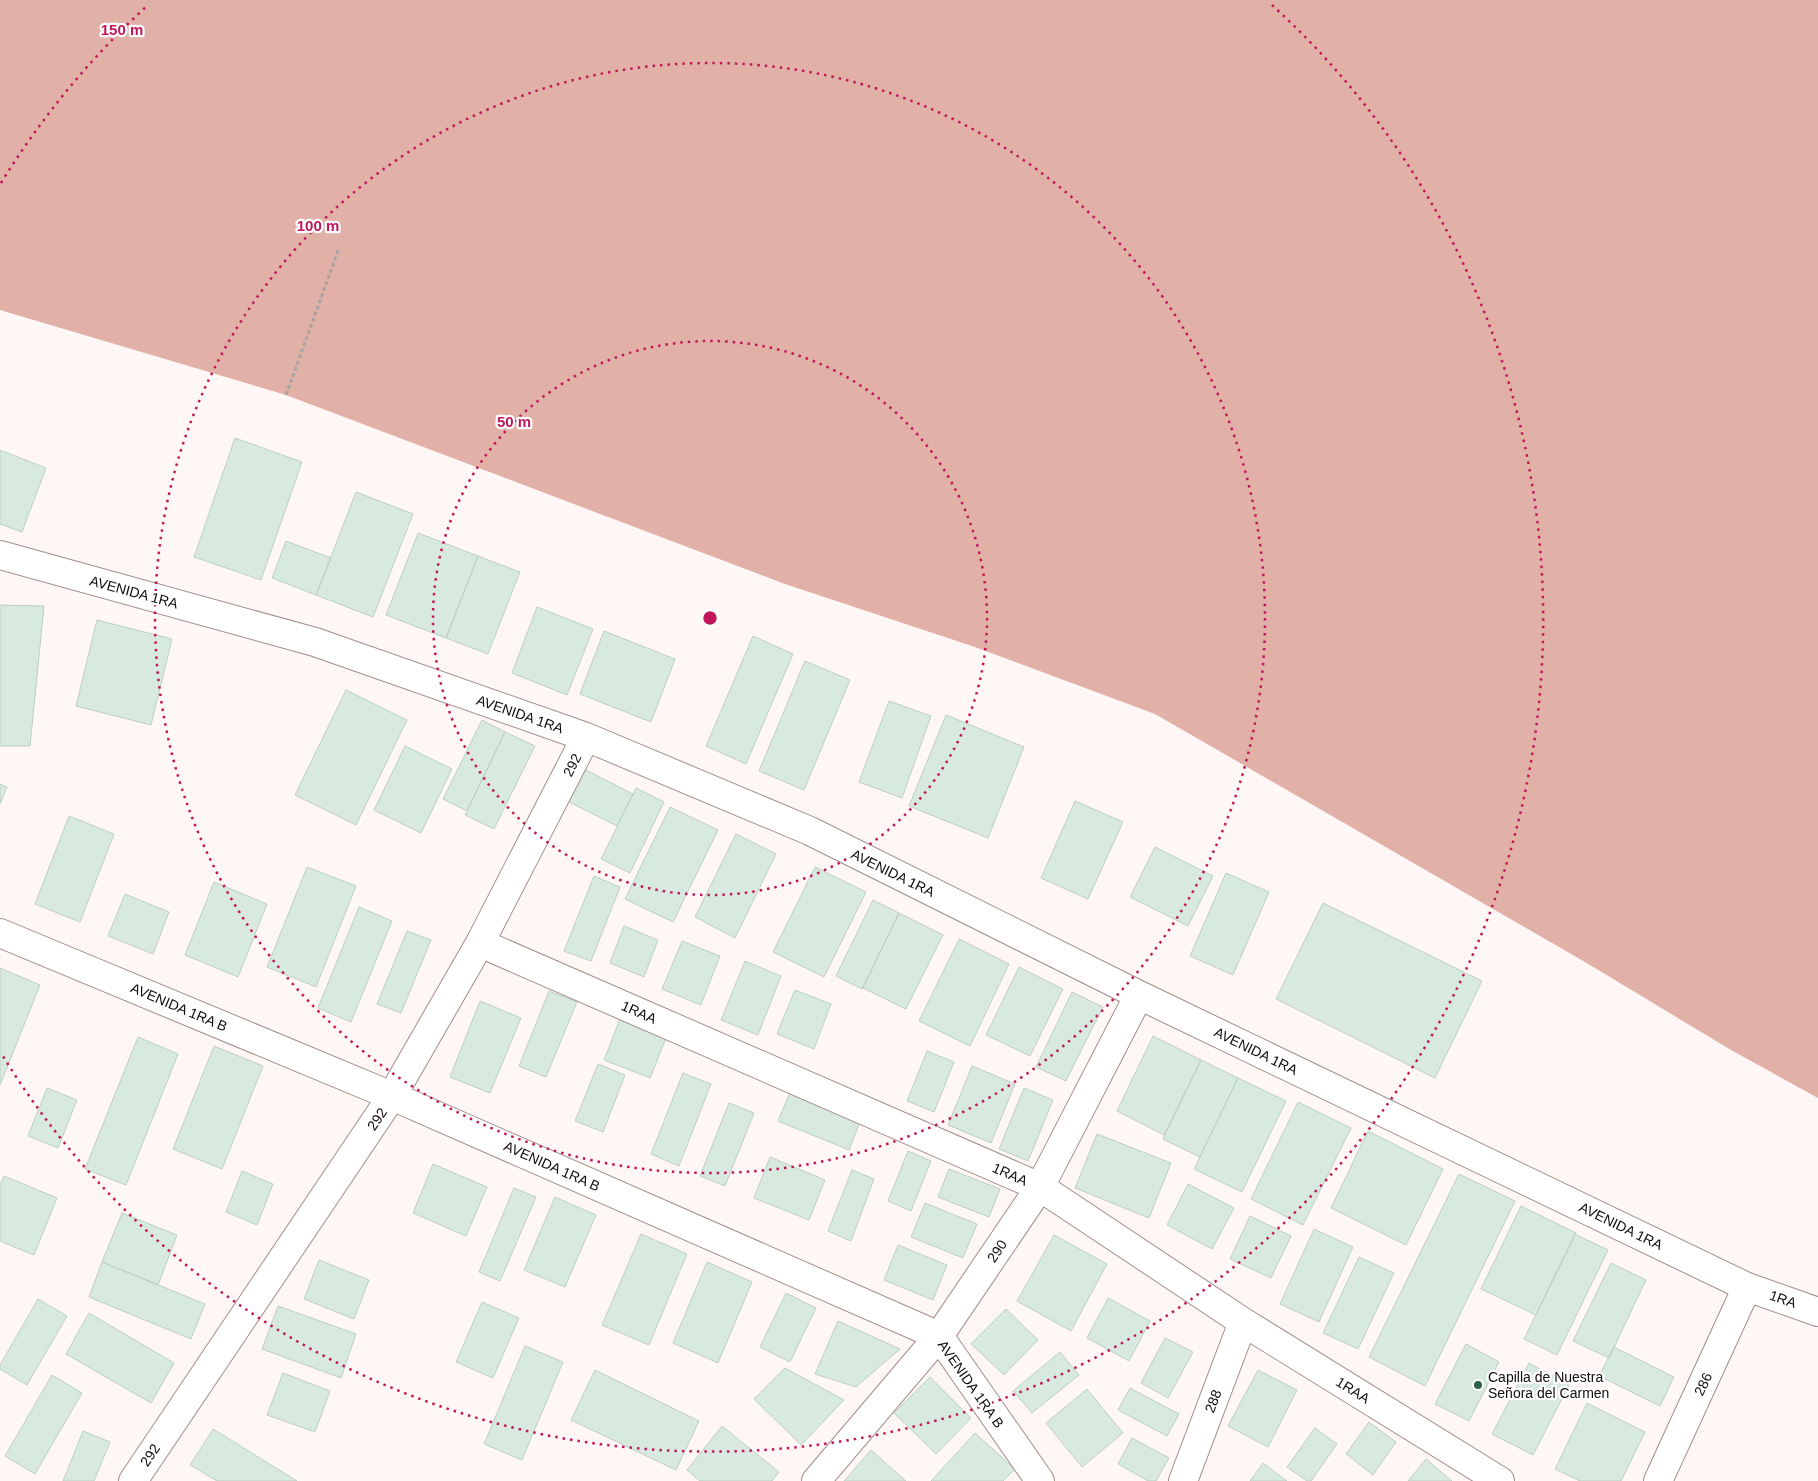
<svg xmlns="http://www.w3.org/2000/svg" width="1818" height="1481" font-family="Arial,sans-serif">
  <rect width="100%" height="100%" fill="#fff7f5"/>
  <!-- water -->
  <path fill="#e1b0a7" d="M0 0H1818V1098L1731 1050 1585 962 1155 714 972 646 785 584 286 395 0 310Z"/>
  <!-- building -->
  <path fill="#d8eae0" stroke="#bdcec5" d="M235 438 302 462 261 580 194 557Z
    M0 450 46 468 22 532 0 524Z
    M356 492 413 514 373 617 316 595Z
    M418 533 478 556 446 638 386 615Z
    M286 541 331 558 316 595 272 578Z
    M478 556 520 572 488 654 446 638Z
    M0 605 44 606 30 746H0Z
    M537 607 593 629 567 695 512 673Z
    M97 620 172 639 151 725 76 706Z
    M604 631 675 659 651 722 580 694Z
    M753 636 793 654 746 764 706 746Z
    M805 661 850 680 804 790 759 771Z
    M346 690 407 720 356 825 295 795Z
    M889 701 931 716 902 798 859 782Z
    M946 715 1024 747 988 838 909 806Z
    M482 720 505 732 467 811 443 799Z
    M505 732 535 746 494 829 465 815Z
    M405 746 452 769 421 833 374 810Z
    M584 769 633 794 617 826 569 802Z
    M0 784 7 787 0 804Z
    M636 788 664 802 630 873 601 859Z
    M1075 801 1123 822 1088 899 1041 878Z
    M670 807 718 830 673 922 625 899Z
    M69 816 114 834 80 922 35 904Z
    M736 834 776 854 735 938 695 917Z
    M1155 847 1213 876 1188 926 1130 897Z
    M307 867 356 886 316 987 267 967Z
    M815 867 866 892 824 977 773 952Z
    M1226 873 1269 892 1233 975 1190 956Z
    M594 876 620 887 591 961 564 951Z
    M214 882 267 904 238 977 185 955Z
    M125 894 169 912 153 954 108 936Z
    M873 900 899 913 862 989 836 976Z
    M1323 903 1482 981 1435 1078 1276 999Z
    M359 907 392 921 351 1022 318 1008Z
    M899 913 943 935 906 1009 863 988Z
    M624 926 658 940 644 977 610 963Z
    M407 931 431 940 401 1013 377 1004Z
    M959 939 1009 964 970 1046 919 1021Z
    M682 941 720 956 701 1005 662 989Z
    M745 961 781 976 758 1035 721 1020Z
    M1019 967 1063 989 1030 1056 986 1035Z
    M0 968 40 985 0 1085Z
    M795 990 831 1004 814 1049 777 1034Z
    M549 991 577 1002 546 1077 519 1066Z
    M1072 992 1103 1007 1066 1081 1036 1067Z
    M480 1001 521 1018 490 1093 450 1077Z
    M620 1019 666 1038 650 1078 604 1060Z
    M1153 1036 1201 1060 1164 1135 1117 1111Z
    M138 1037 178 1054 126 1185 85 1169Z
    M214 1046 263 1066 222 1169 173 1149Z
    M927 1051 954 1062 934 1112 907 1101Z
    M1201 1060 1238 1078 1200 1157 1163 1139Z
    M598 1064 625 1075 603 1132 575 1121Z
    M972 1066 1015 1084 991 1143 948 1125Z
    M683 1073 711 1084 679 1166 651 1154Z
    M1238 1078 1286 1101 1242 1192 1194 1169Z
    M47 1088 77 1100 58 1148 28 1136Z
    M1024 1088 1053 1100 1028 1161 999 1149Z
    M791 1090 861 1119 849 1150 778 1121Z
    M1298 1102 1351 1128 1303 1225 1251 1199Z
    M729 1103 754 1113 725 1186 700 1176Z
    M1368 1131 1443 1169 1406 1245 1331 1208Z
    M1097 1134 1171 1163 1149 1218 1075 1188Z
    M908 1151 931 1161 911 1211 888 1201Z
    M770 1157 825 1180 809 1220 754 1198Z
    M433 1164 487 1187 466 1236 413 1213Z
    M949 1169 1000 1189 989 1217 938 1197Z
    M852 1170 874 1179 851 1241 828 1231Z
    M242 1171 273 1184 257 1225 226 1212Z
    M1459 1174 1515 1201 1425 1386 1369 1357Z
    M4 1176 57 1198 34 1255 0 1241V1185Z
    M1188 1184 1234 1208 1212 1249 1167 1225Z
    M514 1188 536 1197 500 1281 479 1272Z
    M555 1197 596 1215 565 1287 524 1270Z
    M925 1203 977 1224 963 1258 911 1237Z
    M1521 1206 1576 1233 1536 1315 1481 1289Z
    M122 1213 177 1235 158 1285 102 1262Z
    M1250 1216 1291 1236 1271 1278 1230 1259Z
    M1314 1229 1353 1247 1319 1322 1280 1304Z
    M641 1234 687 1254 649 1345 602 1325Z
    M1575 1234 1608 1250 1557 1355 1524 1339Z
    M1054 1235 1107 1264 1071 1331 1017 1301Z
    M898 1245 947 1265 933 1300 884 1280Z
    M1359 1257 1394 1273 1358 1349 1323 1333Z
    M319 1260 369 1280 354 1319 304 1299Z
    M102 1262 205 1304 191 1339 89 1297Z
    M707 1262 752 1282 718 1363 673 1343Z
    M1611 1263 1646 1280 1609 1358 1573 1341Z
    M786 1293 816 1308 790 1362 760 1347Z
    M1108 1298 1150 1321 1129 1361 1087 1338Z
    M38 1299 67 1316 27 1385 0 1369V1365Z
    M482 1302 519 1318 493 1378 456 1362Z
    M278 1306 356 1334 341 1378 262 1349Z
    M1006 1309 1038 1340 1004 1375 971 1344Z
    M89 1313 174 1363 151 1403 66 1354Z
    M838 1321 900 1349 856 1387 815 1374Z
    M1165 1338 1193 1352 1168 1398 1141 1383Z
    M1466 1344 1499 1362 1469 1421 1435 1404Z
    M525 1346 563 1362 522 1460 484 1444Z
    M1614 1347 1674 1377 1660 1406 1599 1376Z
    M1060 1352 1079 1375 1032 1413 1013 1391Z
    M1529 1363 1569 1385 1533 1455 1492 1434Z
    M785 1368 844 1400 801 1445 754 1399Z
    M595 1370 699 1421 676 1470 571 1420Z
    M1258 1370 1297 1390 1268 1447 1228 1426Z
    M283 1373 330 1391 315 1432 267 1415Z
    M52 1375 82 1393 35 1474 5 1456Z
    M930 1377 971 1418 936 1454 894 1413Z
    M1130 1388 1179 1414 1167 1436 1118 1410Z
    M1087 1389 1123 1433 1082 1467 1046 1423Z
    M1587 1403 1645 1432 1621 1481H1580L1555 1469Z
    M1369 1422 1396 1442 1373 1475 1346 1454Z
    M722 1426 779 1472 772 1481H700L687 1470Z
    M1315 1428 1337 1444 1311 1481H1307L1287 1467Z
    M213 1429 297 1481H217L190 1465Z
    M83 1431 110 1442 94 1481H63Z
    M975 1433 1015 1469 1003 1481H931Z
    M1132 1438 1169 1458 1156 1481H1148L1118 1464Z
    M871 1450 906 1481H844Z
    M1426 1459 1452 1481H1408Z
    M1263 1463 1287 1481H1250Z"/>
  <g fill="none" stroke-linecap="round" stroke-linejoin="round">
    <defs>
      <path id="minor" d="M0 555 315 642 586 737 810 831 1139 995 1747 1287 1818 1312
        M0 933 392 1096 939 1336 1040 1481
        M480 943 1040 1187 1243 1322 1500 1481
        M133 1481 392 1096 480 943 586 737
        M816 1481 939 1336 1040 1187 1139 995
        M1183 1481 1243 1322
        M1658 1481 1747 1287"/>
    </defs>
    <!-- minor casing -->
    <use href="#minor" stroke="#a08e8b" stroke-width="30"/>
    <!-- path -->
    <path stroke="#aba3a2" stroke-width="3" stroke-dasharray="4 2.5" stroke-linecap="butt" d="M286 395 339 248"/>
    <!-- minor -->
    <use href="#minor" stroke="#fff" stroke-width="28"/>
  </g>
  <!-- distance rings -->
  <g fill="none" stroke="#c2185b" stroke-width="2.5" stroke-dasharray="2.5 5">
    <circle cx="710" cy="618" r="277"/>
    <circle cx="710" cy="618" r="555"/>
    <path d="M1 183A832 832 0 0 1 148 5M1272 5A832 832 0 1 1 1 1053"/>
  </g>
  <!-- markers -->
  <circle fill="#2d644b" stroke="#fff" stroke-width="2" cx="1478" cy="1385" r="5"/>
  <g text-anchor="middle" stroke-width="4.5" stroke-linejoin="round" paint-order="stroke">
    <!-- street labels -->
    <g font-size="14" fill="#110b0a" stroke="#fff">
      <text transform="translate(134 592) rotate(15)" y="5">AVENIDA 1RA</text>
      <text transform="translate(520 714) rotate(19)" y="5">AVENIDA 1RA</text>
      <text transform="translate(572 765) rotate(-63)" y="5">292</text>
      <text transform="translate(893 873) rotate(26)" y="5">AVENIDA 1RA</text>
      <text transform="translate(179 1007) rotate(23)" y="5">AVENIDA 1RA B</text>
      <text transform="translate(639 1012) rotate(24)" y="5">1RAA</text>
      <text transform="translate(1256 1051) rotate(26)" y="5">AVENIDA 1RA</text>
      <text transform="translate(377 1119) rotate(-56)" y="5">292</text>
      <text transform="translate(552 1166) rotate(24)" y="5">AVENIDA 1RA B</text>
      <text transform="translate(1010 1174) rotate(24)" y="5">1RAA</text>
      <text transform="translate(1621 1226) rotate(26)" y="5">AVENIDA 1RA</text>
      <text transform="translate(997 1251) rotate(-56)" y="5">290</text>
      <text transform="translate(1783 1299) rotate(19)" y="5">1RA</text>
      <text transform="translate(971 1384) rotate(55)" y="5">AVENIDA 1RA B</text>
      <text transform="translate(1703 1384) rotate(-65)" y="5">286</text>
      <text transform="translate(1353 1390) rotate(32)" y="5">1RAA</text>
      <text transform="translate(1213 1401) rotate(-69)" y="5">288</text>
      <text transform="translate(150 1455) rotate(-56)" y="5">292</text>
    </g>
    <!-- poi labels -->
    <g font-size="14" fill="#110b0a" stroke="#fff" text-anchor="start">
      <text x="1488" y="1382">Capilla de Nuestra<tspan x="1488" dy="16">Señora del Carmen</tspan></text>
    </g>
  </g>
  <circle cx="710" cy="618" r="8" fill="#c2185b" stroke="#fff" stroke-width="2.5"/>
  <g font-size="15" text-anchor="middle" font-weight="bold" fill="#c2185b" stroke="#fff" stroke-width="4.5" stroke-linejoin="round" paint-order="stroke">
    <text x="122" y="35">150 m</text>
    <text x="318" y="231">100 m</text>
    <text x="514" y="427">50 m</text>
  </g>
</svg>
